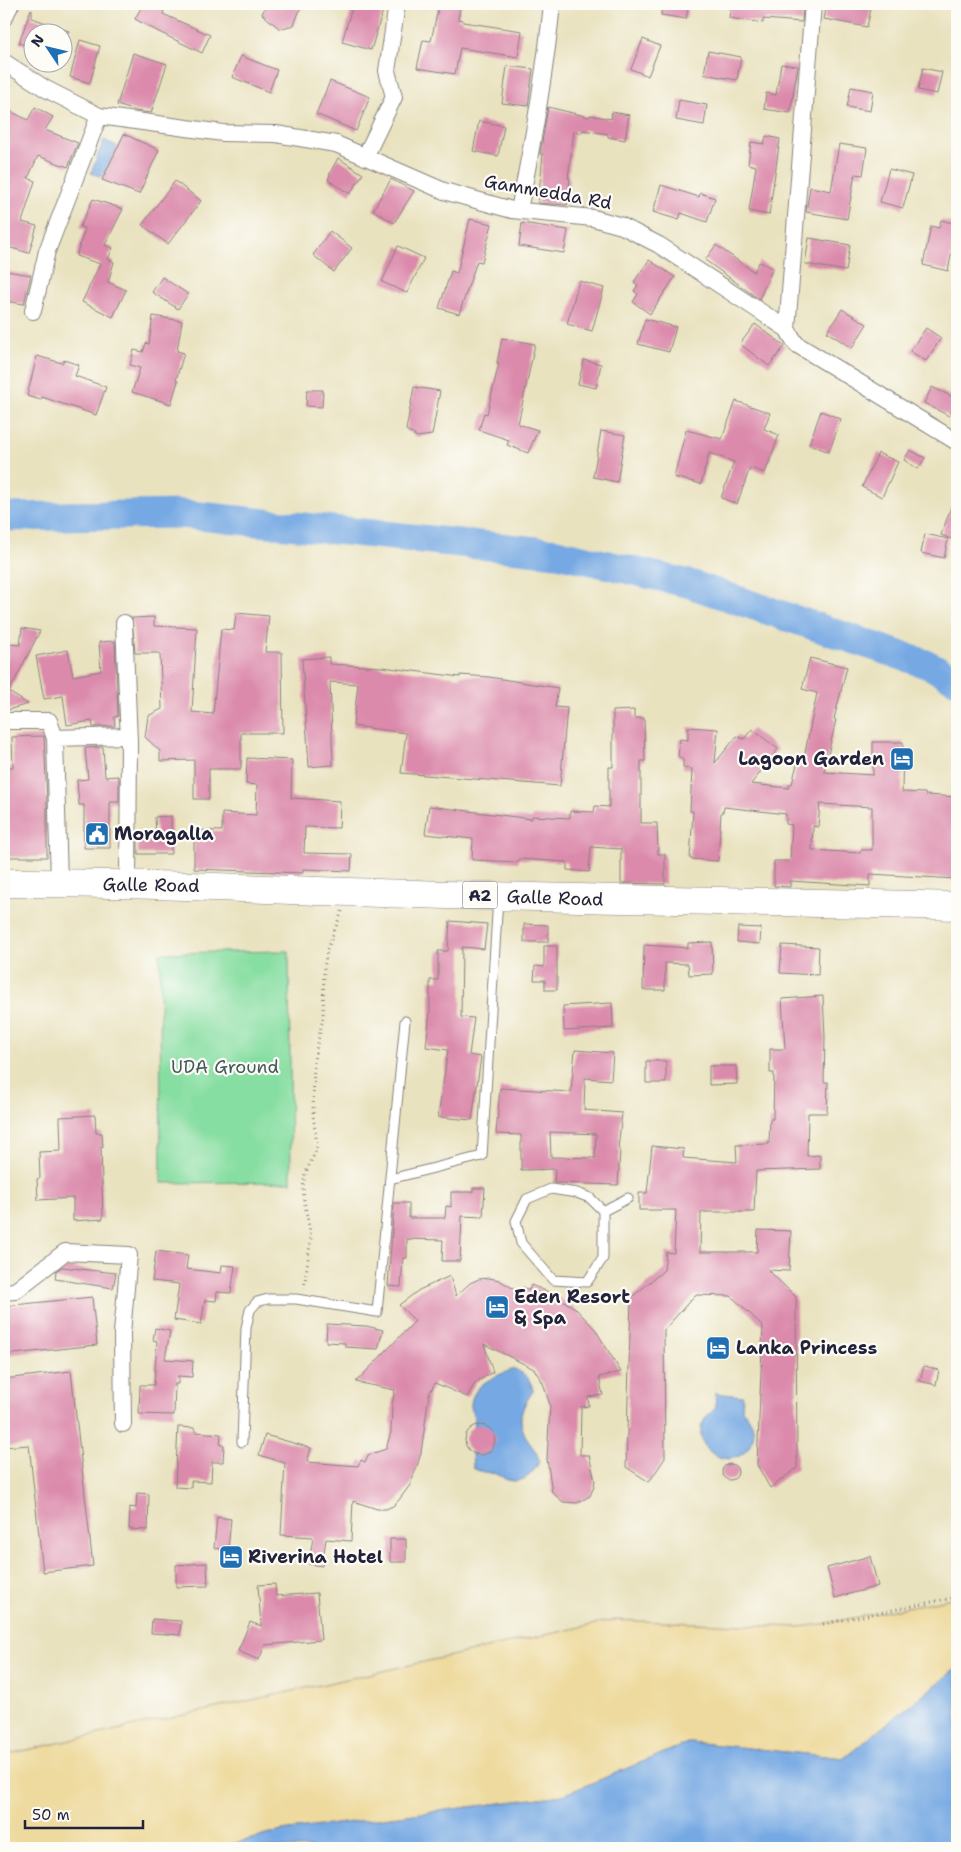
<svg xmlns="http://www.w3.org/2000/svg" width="961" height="1852" font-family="'Shantell Sans',sans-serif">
  <rect width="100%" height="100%" fill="#fdfcf7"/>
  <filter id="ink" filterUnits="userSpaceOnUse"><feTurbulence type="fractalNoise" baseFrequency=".02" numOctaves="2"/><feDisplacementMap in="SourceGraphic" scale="10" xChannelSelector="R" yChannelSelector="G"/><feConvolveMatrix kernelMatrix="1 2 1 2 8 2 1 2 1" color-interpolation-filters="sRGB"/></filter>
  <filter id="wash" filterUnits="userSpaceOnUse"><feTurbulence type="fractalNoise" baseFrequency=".0096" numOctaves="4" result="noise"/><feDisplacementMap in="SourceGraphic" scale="20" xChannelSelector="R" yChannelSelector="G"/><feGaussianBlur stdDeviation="1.12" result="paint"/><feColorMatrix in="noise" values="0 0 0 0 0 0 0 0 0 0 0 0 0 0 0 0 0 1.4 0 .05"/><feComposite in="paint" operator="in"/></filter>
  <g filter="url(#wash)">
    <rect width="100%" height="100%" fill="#e9e2bf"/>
    <!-- green -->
    <path fill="#87dea2" stroke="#54806e" d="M289 951 291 1182 161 1183 160 953Z"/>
    <!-- sand -->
    <path fill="#eeda9e" stroke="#887e6c" d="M957 1597V1668L844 1758 690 1742 564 1795 282 1831 217 1848H4V1755L613 1620 799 1627 823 1624Z"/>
    <!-- water -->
    <path fill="#76a9e3" stroke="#4c668f" d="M104 140 117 146 102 177 91 173Z
      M515 1369C526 1375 531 1379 533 1391 520 1410 516 1421 529 1442 535 1451 537 1451 539 1462 532 1475 523 1484 507 1480 503 1478 500 1475 496 1474 488 1472 481 1473 473 1468L472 1453C497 1463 503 1422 475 1426 475 1419 472 1413 471 1406 471 1384 497 1375 515 1369Z
      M715 1393 743 1396 742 1410C750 1418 757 1429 752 1441 733 1484 673 1439 716 1408Z
      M957 1668V1848H217L282 1831 563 1795 690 1742 844 1758Z"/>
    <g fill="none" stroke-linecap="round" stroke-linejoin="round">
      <!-- river -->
      <path stroke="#76a9e3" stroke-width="29" d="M4 517 180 514 557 553 690 584 929 665 957 680"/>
    </g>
    <g id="blocks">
      <!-- building -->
      <path fill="#db8aab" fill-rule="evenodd" d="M143 4H151L164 11 163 14 210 35 202 53 159 32 135 19Z
        M266 4H302L294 25 280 29 262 14Z
        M353 4H385L371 50 342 42Z
        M439 4H461L458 19 463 20V22L522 31 518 57 460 48 455 74 417 68 423 40 431 41Z
        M662 4H689L686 19 661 15Z
        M731 4H803L802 22 763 19V23L729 18Z
        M827 4H872L867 27 824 19Z
        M31 9 32 10V18L69 31V32H32V48L19 43Z
        M643 39 660 46 648 76 631 69Z
        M80 40 100 46 90 83 70 77Z
        M708 51 741 57 737 80 704 74Z
        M133 53 167 64 151 113 136 111 117 105Z
        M241 56 277 70 269 92 232 77Z
        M781 64 798 66 790 113 764 109 766 93 776 95Z
        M507 66 533 69 528 106 502 103Z
        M923 68 942 72 937 94 918 90Z
        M330 81 370 97 356 131 316 114Z
        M851 87 873 91 870 111 847 107Z
        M679 100 707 105 704 125 676 120Z
        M35 107 53 117 45 130 78 143 68 167 38 156 28 178 35 181 22 222 37 226 29 253 4 246V108L28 120Z
        M548 107 589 117 590 115 611 119 612 112 629 115 625 140 608 137V134L583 130 582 133 574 131 568 178H570L567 205 538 203 543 154H540Z
        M479 121 504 126 498 156 473 151Z
        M124 134 159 150 139 194 102 180Z
        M766 136 780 139 769 215 749 211 756 166 748 164 751 142 764 144Z
        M839 144 867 148 863 175 855 174 847 219 806 212 810 187 831 191Z
        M338 158 363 174 350 194 328 180 331 171Z
        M889 169 912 175 903 208 880 202Z
        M391 179 414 191 394 223 373 210Z
        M175 181 201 201 168 244 142 225Z
        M661 185 699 197 700 193 715 198 707 222 681 213 679 220 653 212Z
        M93 199 123 209 105 245 113 248 108 259 114 262 108 282 126 290 113 317 82 302 100 264 76 256 85 229 80 227Z
        M470 219 492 224 482 262 477 261 459 314 439 308 451 271 457 273Z
        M941 220 957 224 948 271 923 265 931 226 939 228Z
        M522 223 568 230 564 253 519 246Z
        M330 231 352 248 334 272 313 255Z
        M809 238 850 245 846 271 805 264Z
        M716 245 754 272 759 262 773 268 759 299 705 260Z
        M398 246 424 258 407 293 382 282Z
        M649 260 675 277 650 314 633 302 638 294 634 291 638 285 634 282Z
        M6 271 31 275 24 304 4 301Z
        M162 277 188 294 178 309 152 292Z
        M579 281 604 288 592 331 567 324Z
        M842 309 867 324 852 348 827 332Z
        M153 316 182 321 177 351 184 353 176 380 178 381 171 404 132 392 140 368 130 365 134 350 143 352 146 343 149 344Z
        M645 319 676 327 669 352 638 344Z
        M755 324 785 346 769 366 740 344Z
        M926 328 941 338 926 361 910 351Z
        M502 338 535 344 518 424 538 430 528 453 507 445 509 440 479 430 484 413 487 414 499 363H497Z
        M37 356 62 363 64 360 79 365 75 376 106 387 96 415 42 397 41 400 27 396Z
        M584 360 601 364 596 388 578 384Z
        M414 387 440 391 432 435 417 437 406 430Z
        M932 387 957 399 949 416 924 403Z
        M307 390H323L322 407 306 406Z
        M736 401 770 413 764 429 779 435 765 473 750 468 737 504 721 498 734 462 709 453 701 484 674 477 686 430 722 439Z
        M821 411 841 419 829 452 809 444Z
        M601 431 625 435 617 482 593 477Z
        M910 450 925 458 918 469 904 460Z
        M878 453 898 462 882 497 862 487Z
        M956 494H957V541L941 535Z
        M925 534 948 539 944 558 921 553Z
        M236 613 269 616 265 652H282L283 733H241V769H209V799H194V760L160 761V751L145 737 148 716 162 709 160 653H135L132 618 154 617V626L197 628 192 712 213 714 221 629 234 630Z
        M22 628 40 631 9 692 28 704 4 711V673L6 669 9 644 20 645Z
        M115 641 118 716 114 717 115 726 93 727 92 721 67 725 63 696 44 699 36 656 68 650 73 676 101 671 99 642Z
        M329 657V664L382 667 460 677V675L489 677 558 688 555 707 567 708 560 786 401 773 406 733 353 726 358 684 330 682 333 765 309 767 302 659Z
        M810 658 847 667 834 719 836 720 824 772 873 775V742H903L902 792 925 793V795L957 797V879L870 874V886L790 881V887L774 886V861H790L792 825 786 824V814L724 807 723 812H721L718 861 690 859 693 811H690L692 769 683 768V760L678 756 680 739 688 740V727L718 729 715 763 737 736 744 739 752 729 778 749 751 784 789 788V784H792L799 756 804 758 817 693 802 689ZM820 804 872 807V850H861L860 853 812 850 813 826 818 827Z
        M634 710V718H644L645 761H641V823H657L658 854H665V884L621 883V849L591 847 589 872 567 870V862L519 859V862L472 860 473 839 425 834 429 806 532 819V816L570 818V811L594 812 595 806 609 807V767H613V711Z
        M44 736 47 800V857H4V768L13 767 12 737Z
        M103 747 105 777 118 776 119 780V802H110V848H84V805H79L77 780 88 779 85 748Z
        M247 758 292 760 291 798 340 801 339 828 305 827 304 853 352 854 351 871 303 869V873L194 869V830L222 831V813L256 815 257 785 246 784Z
        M171 816V854H138V840H156L155 817Z
        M450 921 487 924 484 949 462 947 461 1017 474 1018 469 1055 481 1057 472 1120 438 1117 448 1050 426 1047 430 1012V980H438V951H448Z
        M524 924 548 925V942H524Z
        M738 927 761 928 760 944 737 942Z
        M712 942 713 974 689 975 688 964 665 963V990H643L644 945 688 948V943Z
        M782 945 819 947 818 975 780 973Z
        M544 946H557V990H545V980H534L535 966 544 967Z
        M823 996 825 1037 824 1082H828L827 1113H808L807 1156 820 1155V1169L756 1171 754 1212H701L700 1252H757L758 1230 791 1231 789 1271 768 1270 796 1297 797 1468 770 1488 757 1465 763 1326 731 1296 695 1295 664 1330 665 1458 649 1482 626 1467 631 1298 664 1270 666 1252 674 1253 676 1210H639V1193H647L652 1146 684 1149 683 1158 737 1162 736 1145 769 1144 770 1119H773L774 1073H770V1049H785L782 999Z
        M612 1003 613 1028 564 1031 563 1006Z
        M575 1050 613 1053 611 1080 585 1078 584 1110 622 1113 618 1149H620L618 1185 554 1183 555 1169 521 1170V1135L496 1134 500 1088 571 1092ZM550 1132 596 1134 595 1158 551 1157Z
        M646 1061H666V1083H646Z
        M709 1066H736L737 1084 709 1085Z
        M95 1115 96 1133H102L103 1147H101L103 1219 73 1221V1198L38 1200 37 1179 40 1178 39 1152 61 1151 60 1117Z
        M473 1188H485L483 1217 462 1216 460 1261H442L443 1240 407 1239V1258H403L401 1287 388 1286 394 1203H409V1218H445L446 1206 451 1207V1192H473Z
        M156 1251 188 1255 186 1269 221 1273 222 1265 235 1266 231 1293 217 1292 216 1301 205 1300 201 1324 174 1320 179 1284 152 1281Z
        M62 1267 116 1273 113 1288 55 1279 56 1271Z
        M450 1276 456 1296 470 1283 479 1279 489 1278 499 1280 521 1293 523 1287 529 1290 531 1285 551 1293 575 1308 595 1329 621 1372 599 1377 603 1395 588 1397 589 1406 581 1407 580 1455H589L595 1481 593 1489 590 1496 577 1503 563 1502 552 1492 547 1459 550 1405 543 1383 534 1369 484 1344 493 1372 476 1382 467 1397 435 1383 429 1394 421 1453 417 1466 410 1485 399 1500 393 1506 386 1509H377L353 1501 351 1541 326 1539 322 1566 309 1564 313 1537 281 1535 285 1463 259 1455 265 1435 311 1448 307 1462 358 1466 361 1460 365 1462 368 1455 386 1449 391 1432 392 1404 395 1390 356 1382 415 1321 399 1305 419 1290Z
        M92 1297 97 1345 4 1355V1306Z
        M327 1324 366 1326 383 1330 378 1349 345 1347V1343L326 1342Z
        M155 1328 170 1331 165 1359 193 1361 192 1377 178 1376V1384H175L174 1415 139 1414 140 1385H154L157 1341 153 1340Z
        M924 1366 939 1370 936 1385 920 1381Z
        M71 1371 93 1566 43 1572 29 1445 4 1447V1379Z
        M465 1440a15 15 0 1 1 30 0a15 15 0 1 1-30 0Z
        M178 1427 195 1428V1432L221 1434 220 1445H224L223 1462H212L211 1482 191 1481V1488L175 1487Z
        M722 1472a8 8 0 1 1 16 0a8 8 0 1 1-16 0Z
        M137 1493 149 1494 148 1530 129 1529 130 1507 136 1508Z
        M217 1517 231 1519 228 1550 214 1548Z
        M390 1539H406V1562H390Z
        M870 1556 878 1586 835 1598 827 1568Z
        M207 1563 208 1586 176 1587V1565Z
        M275 1584 276 1596 317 1593 321 1640 265 1645 259 1660 238 1651 250 1622 261 1626 258 1585Z
        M152 1619 181 1621 180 1635 151 1633Z"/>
    </g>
  </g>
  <g filter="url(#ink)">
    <use href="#blocks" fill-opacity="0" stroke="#86827d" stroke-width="1"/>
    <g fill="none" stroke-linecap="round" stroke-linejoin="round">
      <defs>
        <path id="lane" d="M390 1179 482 1156 498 898
          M603 1211 590 1198 577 1193 551 1189 527 1199 516 1221 521 1243 553 1280 587 1282 603 1258V1211L628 1198
          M242 1442 246 1328 250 1310 257 1302 268 1299H296L377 1312 405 1021"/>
        <path id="street" d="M4 18 11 4
          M4 62 46 89 99 116 223 133 276 134 336 144 444 191 512 210 593 218 622 226 659 245 787 329 796 344 957 442
          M365 157 394 97 387 71 397 4
          M519 210C533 142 545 73 552 4
          M33 311 47 251 99 116
          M787 329 813 4
          M124 623 129 741 128 884
          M4 721H49L55 738
          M59 883 55 738 128 736
          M4 1292 15 1291 65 1252 129 1255 122 1333 123 1424"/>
        <path id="highway" d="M4 883C119 882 234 888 349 892 551 899 754 901 957 906"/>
      </defs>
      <!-- lane casing -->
      <use href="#lane" stroke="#86827d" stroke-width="11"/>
      <!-- street casing -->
      <use href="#street" stroke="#86827d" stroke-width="18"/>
      <!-- highway casing -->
      <use href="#highway" stroke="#86827d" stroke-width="29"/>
      <!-- path -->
      <path stroke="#86827d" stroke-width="3" stroke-dasharray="1 4" stroke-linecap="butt" d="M304 1289 311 1237 304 1200 303 1187 305 1174 315 1153 317 1145 313 1115 314 1060 323 1018 324 969 327 950 342 911
        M823 1624 957 1597"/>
      <!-- lane -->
      <use href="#lane" stroke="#fff" stroke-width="9"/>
      <!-- street -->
      <use href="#street" stroke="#fff" stroke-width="16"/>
      <!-- highway -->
      <use href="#highway" stroke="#fff" stroke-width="28"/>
    </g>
  </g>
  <!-- icons -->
  <defs>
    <symbol id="hotel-square" viewBox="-11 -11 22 22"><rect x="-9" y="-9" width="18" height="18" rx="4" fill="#1f6fb2" stroke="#fdfcf7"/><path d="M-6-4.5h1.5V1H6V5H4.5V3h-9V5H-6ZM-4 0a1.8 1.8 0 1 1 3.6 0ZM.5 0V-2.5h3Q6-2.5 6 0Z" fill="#fff"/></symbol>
    <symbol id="civic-square" viewBox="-11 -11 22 22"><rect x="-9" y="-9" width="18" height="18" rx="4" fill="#1f6fb2" stroke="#fdfcf7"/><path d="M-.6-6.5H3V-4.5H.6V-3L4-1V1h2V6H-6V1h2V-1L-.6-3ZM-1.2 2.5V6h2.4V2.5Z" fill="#fff"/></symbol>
  </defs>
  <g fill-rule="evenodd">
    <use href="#hotel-square" x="888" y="745" width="28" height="28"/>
    <use href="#civic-square" x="83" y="820" width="28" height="28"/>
    <use href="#hotel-square" x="483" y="1293" width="28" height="28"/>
    <use href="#hotel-square" x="704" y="1334" width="28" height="28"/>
    <use href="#hotel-square" x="217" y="1543" width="28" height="28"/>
  </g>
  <g text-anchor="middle" stroke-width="4.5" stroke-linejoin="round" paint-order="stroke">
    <!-- shield labels -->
    <rect fill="#fdfcf7" stroke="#646373" stroke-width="1" x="462.5" y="881.5" width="35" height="27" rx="4"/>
    <g font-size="16" font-weight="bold" fill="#22223b">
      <text x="480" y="901">A2</text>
    </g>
    <!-- street labels -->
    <g font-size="18" fill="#22223b" stroke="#fdfcf7">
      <text transform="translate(548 192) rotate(10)" y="6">Gammedda Rd</text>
      <text transform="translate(151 885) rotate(1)" y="6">Galle Road</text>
      <text transform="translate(555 898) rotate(2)" y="6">Galle Road</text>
    </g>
    <!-- poi labels -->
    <g font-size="18" font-weight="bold" fill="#22223b" stroke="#fdfcf7" text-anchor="start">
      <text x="884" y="765" text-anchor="end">Lagoon Garden</text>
      <text x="114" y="840">Moragalla</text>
      <text x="514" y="1303">Eden Resort<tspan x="514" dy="21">&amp; Spa</tspan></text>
      <text x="736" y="1354">Lanka Princess</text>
      <text x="248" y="1563">Riverina Hotel</text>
    </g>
    <!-- park labels -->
    <g font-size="18" fill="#405a5a" stroke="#fdfcf7">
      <text x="225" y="1073">UDA Ground</text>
    </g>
  </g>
  <!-- margin -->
  <rect width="961" height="1852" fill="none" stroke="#fdfcf7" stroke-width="20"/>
  <!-- north arrow -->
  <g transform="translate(48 48) rotate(305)"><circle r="24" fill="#fdfcf7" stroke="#a5a5ac"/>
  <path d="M0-4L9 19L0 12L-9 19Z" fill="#1f6fb2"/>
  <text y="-8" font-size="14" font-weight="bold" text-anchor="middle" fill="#22223b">N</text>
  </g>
  <!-- scale -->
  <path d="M25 1820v8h118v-8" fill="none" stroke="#22223b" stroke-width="2.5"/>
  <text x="32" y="1820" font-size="15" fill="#22223b" stroke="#fdfcf7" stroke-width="4" paint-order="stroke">50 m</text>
</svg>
